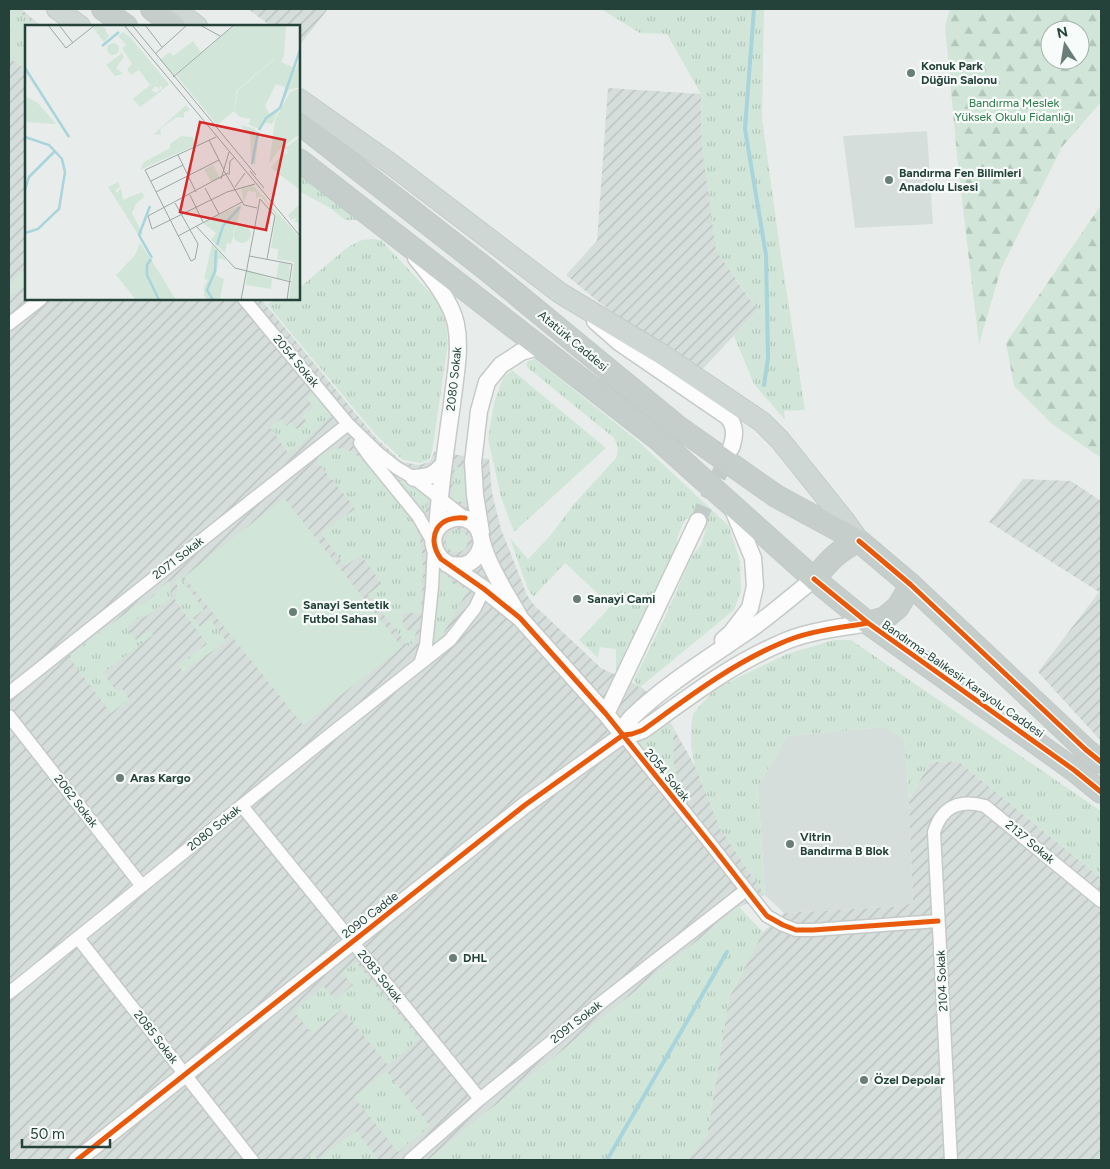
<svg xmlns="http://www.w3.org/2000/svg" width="1110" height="1169" font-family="Figtree,sans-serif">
  <defs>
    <pattern id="industrial-furrows" width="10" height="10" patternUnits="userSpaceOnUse" patternTransform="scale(1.25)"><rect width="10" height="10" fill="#d6dedb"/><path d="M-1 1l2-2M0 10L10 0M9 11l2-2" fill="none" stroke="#b8c0bd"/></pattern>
    <pattern id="grass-tufts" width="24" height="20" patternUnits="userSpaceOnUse" patternTransform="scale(1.25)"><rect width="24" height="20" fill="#d1e6d8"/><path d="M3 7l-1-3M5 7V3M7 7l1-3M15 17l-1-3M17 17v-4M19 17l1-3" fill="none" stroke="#b3c6ba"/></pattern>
    <pattern id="forest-firs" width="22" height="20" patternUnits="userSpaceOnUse" patternTransform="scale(1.25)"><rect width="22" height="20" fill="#d1e6d8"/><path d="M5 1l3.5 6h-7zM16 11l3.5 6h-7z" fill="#b3c6ba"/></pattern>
  </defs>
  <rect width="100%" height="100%" fill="#e8edeb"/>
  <!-- built -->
  <path fill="#d6dedb" d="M927 131 933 224 855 228 843 136Z
    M884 727 904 738 909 800 913 902 904 906 784 913 765 895 758 786 787 736Z"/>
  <!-- industrial -->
  <path fill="url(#industrial-furrows)" d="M9 9H21L41 26H26V299H261L376 438 402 462 419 465 429 462 432 458 434 452 489 459 492 493 501 529 527 595 534 605 601 668 643 688 670 722 695 766 721 830 765 895 739 907 428 1160H9Z
    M248 9H328L299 46V26H271Z
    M608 88 701 94 702 149 736 280 758 310 698 374 599 302 566 275 597 241Z
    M1023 479 1071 481 1101 501V741L1038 672 1099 592 989 522Z
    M958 761 1101 878V1160H687L707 1135 729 998 763 932 784 913 904 906 913 902 909 800 930 762Z"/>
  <!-- grass -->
  <path fill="url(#grass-tufts)" d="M9 9H16L36 26H26V70L9 58Z
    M601 9H764L762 118 780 249 805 410 784 411 785 420 754 384 734 336 758 310 716 251 702 149 701 94 667 34 640 33Z
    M299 171 361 220H345L330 208 299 191Z
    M372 239 381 240 440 303 446 324 448 343 433 446 430 458 427 461 420 463 403 460 376 435 267 304 278 299H299V288L348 247 362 240Z
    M26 265V285L9 297V286Z
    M535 359 638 441 729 526 740 561 741 591 734 610 639 688 634 680 666 615 691 557 701 545 705 532 706 522C699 517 693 518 685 519L677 538V550L616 675V649L600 647 598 658 579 640 611 606 565 563 533 597 527 587 510 538 528 559 549 537 574 504 616 458C619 450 618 446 614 438L528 368 526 364 528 361Z
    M512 370 606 448 514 532 501 497 488 439 494 403 503 378Z
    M315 392 331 415 299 446 288 453 270 427 281 419 286 426 291 422 297 429 307 422 302 416 313 407 306 397Z
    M342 448C358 452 369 467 380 480 390 492 404 505 412 519 428 547 422 581 421 613H402L403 626 406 630 416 631 414 642 408 646 368 594 382 584 361 555 345 566 321 533 355 509 352 504 317 462 319 455 334 449Z
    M380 458 405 480 428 496 425 516 409 492Z
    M455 467 465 468 466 500 463 502 454 501 451 497Z
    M446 541a11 11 0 1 1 22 0a11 11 0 1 1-22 0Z
    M439 569 457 585 468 590 441 637 438 641 430 645Z
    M180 577 204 610 193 618 200 627 210 619 226 641 183 672 178 665 207 644 175 600 178 590 176 580Z
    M169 581 172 597 145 617 143 615 127 627 136 640 150 630 153 635 103 673 117 692 122 689 129 699 111 713 68 656 140 603 142 605 155 595 154 593Z
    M834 640H851L1101 811V878L958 761 930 762 909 800 904 738 884 727 787 736 758 786 765 895 721 830 695 766 691 747V727L693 714 714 690 737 678 787 654Z
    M667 724 673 727 674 764 678 781 684 798H680L639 747C643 736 657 730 667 724Z
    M739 907 763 932 729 998 707 1135 687 1160H428Z
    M356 962 419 1039 388 1065 342 1009 312 1034 294 1011 324 987 335 1000 353 985 342 973Z
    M386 1071 430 1126 398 1152 354 1097Z
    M356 1131 379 1160H304L313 1153 318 1160Z"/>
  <!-- forest -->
  <path fill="url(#forest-firs)" fill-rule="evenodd" d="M950 9H1101V102L1062 147 1001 269 979 344 958 166 945 26ZM1050 30H1080V60H1050Z
    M1101 205V458L1052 424 1014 386 1006 343Z"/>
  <!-- pitch -->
  <path fill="#d1e6d8" d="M284 498 402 647 303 725 184 577Z"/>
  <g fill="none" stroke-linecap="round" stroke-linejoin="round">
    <!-- stream -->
    <path stroke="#a9d4db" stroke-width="4" d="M754 9 745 129 766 255 768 358 764 385
      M607 1160 727 952"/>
    <!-- tertiary-tunnel -->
    <path stroke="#c1cbc8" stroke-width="16" stroke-dasharray="16 8" stroke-linecap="butt" d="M698 521 730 450"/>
    <defs>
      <path id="minor" d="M244 299 348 424 379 454 397 468 414 478 465 518
        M9 324 41 299
        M360 443 370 457 418 516 433 542
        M420 664 426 645 432 587 434 546
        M9 693 348 424
        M9 716 142 886
        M623 735 713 847 759 906 767 916 783 925 796 930H813L938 921
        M242 806 480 1099
        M78 938 252 1160
        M9 993 326 738 450 640 475 608 484 589
        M410 1160 480 1099 566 1030 746 890
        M951 1160 934 832C942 806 960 799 985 806L1101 901"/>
      <path id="tertiary" d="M416 258C431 276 451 301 456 324 461 350 455 377 452 404 446 446 440 487 437 529
        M595 321 620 343 728 417C736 427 735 436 731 448
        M414 478C430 477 433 476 444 464
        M481 532 475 495 473 462 479 411 487 382 501 365 512 358 521 352 538 347
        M447 564C466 569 478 562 482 543
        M520 618C508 596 488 566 482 542 480 534 480 528 472 522 456 510 429 525 434 546 435 551 438 555 441 559L484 589 520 618 606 714 623 735
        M723 640 731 633 750 608 755 586 753 558 732 507
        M606 714 698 521
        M623 735 627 723 631 718C665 685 706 660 745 633 769 617 791 597 814 579
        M77 1160 525 805 623 735 632 734 643 730C686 699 730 665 779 644 806 631 839 628 868 623"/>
      <path id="primary" d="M57 9 80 26
        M174 9 197 26
        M299 99 391 164 560 293 663 355 762 422 780 440 844 520 859 541"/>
      <path id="trunk" d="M103 9 126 26
        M152 9 174 26
        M299 123 486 269 678 427 776 496 859 541 911 585 1085 749 1101 762
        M299 160 658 439 814 579 868 623 1074 770 1101 792
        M814 579C828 562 839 549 859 541
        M868 623 885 618 898 607 911 585"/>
    </defs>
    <!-- minor casing -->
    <use href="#minor" stroke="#c5cac8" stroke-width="15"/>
    <!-- tertiary casing -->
    <use href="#tertiary" stroke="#c5cac8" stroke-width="19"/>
    <!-- primary casing -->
    <use href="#primary" stroke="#c3ccc9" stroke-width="22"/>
    <!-- trunk casing -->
    <use href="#trunk" stroke="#c3ccc9" stroke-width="24"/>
    <!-- minor -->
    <use href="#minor" stroke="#fcfcfc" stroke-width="12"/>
    <!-- tertiary -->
    <use href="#tertiary" stroke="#fcfcfc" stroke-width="16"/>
    <!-- primary -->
    <use href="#primary" stroke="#cfd7d5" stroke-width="20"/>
    <!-- trunk -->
    <use href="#trunk" stroke="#c6cecc" stroke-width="21"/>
    <defs>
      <path id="cycleway" d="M465 518C438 515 425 537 441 559L484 589 520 618 606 714 713 847 759 906 767 916 783 925 796 930H813L938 921
        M859 541 911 585 1085 749 1101 762
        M814 579 868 623 1074 770 1101 792
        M77 1160 525 805 623 735 632 734 643 730C686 699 730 665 779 644 806 631 839 628 868 623"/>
    </defs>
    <!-- cycleway casing -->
    <use href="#cycleway" stroke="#f7fbf9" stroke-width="8"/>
    <!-- cycleway -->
    <use href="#cycleway" stroke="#e8590c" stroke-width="5"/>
  </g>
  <!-- markers -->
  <g fill="#697e78" stroke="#f7fbf9" stroke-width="2">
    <circle cx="911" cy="73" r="5"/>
    <circle cx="889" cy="180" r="5"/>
    <circle cx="577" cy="599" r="5"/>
    <circle cx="293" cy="612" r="5"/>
    <circle cx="120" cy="778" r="5"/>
    <circle cx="790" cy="844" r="5"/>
    <circle cx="453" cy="958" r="5"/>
    <circle cx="864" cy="1080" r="5"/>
  </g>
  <g text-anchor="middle" stroke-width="4.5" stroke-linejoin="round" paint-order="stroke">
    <!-- poi labels -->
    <g font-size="12" font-weight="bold" fill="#24423a" stroke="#f7fbf9" text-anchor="start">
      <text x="921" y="70">Konuk Park<tspan x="921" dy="14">Düğün Salonu</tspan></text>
      <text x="899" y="177">Bandırma Fen Bilimleri<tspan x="899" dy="14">Anadolu Lisesi</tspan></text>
      <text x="587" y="603">Sanayi Cami</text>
      <text x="303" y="609">Sanayi Sentetik<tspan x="303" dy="14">Futbol Sahası</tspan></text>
      <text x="130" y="782">Aras Kargo</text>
      <text x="800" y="841">Vitrin<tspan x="800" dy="14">Bandırma B Blok</tspan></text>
      <text x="463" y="962">DHL</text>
      <text x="874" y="1084">Özel Depolar</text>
    </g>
    <!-- park labels -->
    <g font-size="12" fill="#2d7a4b" stroke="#f7fbf9">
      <text x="1014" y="107">Bandırma Meslek<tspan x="1014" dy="14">Yüksek Okulu Fidanlığı</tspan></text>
    </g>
    <!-- street labels -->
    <g font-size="12" fill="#24423a" stroke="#f7fbf9">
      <text transform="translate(573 341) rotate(40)" y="4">Atatürk Caddesi</text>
      <text transform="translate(296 361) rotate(50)" y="4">2054 Sokak</text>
      <text transform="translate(454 379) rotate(-84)" y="4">2080 Sokak</text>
      <text transform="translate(178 558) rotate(-38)" y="4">2071 Sokak</text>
      <text transform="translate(963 679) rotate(35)" y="4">Bandırma-Balıkesir Karayolu Caddesi</text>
      <text transform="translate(667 775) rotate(51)" y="4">2054 Sokak</text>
      <text transform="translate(76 801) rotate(52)" y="4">2062 Sokak</text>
      <text transform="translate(214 828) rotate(-39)" y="4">2080 Sokak</text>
      <text transform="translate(1030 842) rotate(40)" y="4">2137 Sokak</text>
      <text transform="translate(370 915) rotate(-38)" y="4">2090 Cadde</text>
      <text transform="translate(380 976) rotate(51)" y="4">2083 Sokak</text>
      <text transform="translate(942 981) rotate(-93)" y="4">2104 Sokak</text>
      <text transform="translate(576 1022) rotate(-38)" y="4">2091 Sokak</text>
      <text transform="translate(156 1037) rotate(52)" y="4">2085 Sokak</text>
    </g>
  </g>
  <!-- overview -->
  <g transform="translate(25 25)">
    <rect width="275" height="275" fill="#e8edeb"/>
    <path d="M71 0 82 4 80 5 84 11 79 17 71 7 73 3 70 6 68 3ZM98 7 105 12 144 59 116 83 137 63 134 59 137 52 121 36 118 39 133 57 125 60 114 45 106 50 102 44 107 39 97 23 101 20 93 11ZM168 16 176 27 149 50 135 35 145 27 148 31ZM82 24a6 6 0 1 1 12 0a6 6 0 1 1-12 0ZM97 28 99 32 91 43 98 49 90 51 81 40ZM275 32V62L264 65 247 99 238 97 236 105 223 99 226 94 215 92 209 87 213 65 250 34 271 44ZM251 59 260 62 257 76 251 87 244 88 240 81ZM0 71 13 78 31 99 0 97ZM161 80 165 85 159 88V93L152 92 135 104 136 110 129 109ZM215 100 228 103 234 108 230 141 226 135 225 110ZM156 111 168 112 169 119 175 118 115 145 119 137 145 123V119ZM93 157 95 162 90 165 92 168 96 163 98 175 117 167 119 172 111 179 107 188 118 209 114 211 83 162ZM228 160 275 213V275L264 274 269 237 252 234 253 224 246 223 251 190 236 171 231 173V167L223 166 219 178 216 163ZM217 179 206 219 202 218 200 228 186 215 191 208 178 198ZM275 179V198L269 197 272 192 266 195 263 190ZM208 209a9 9 0 1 1 18 0a9 9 0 1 1-18 0ZM115 218 134 247 151 275H111L91 250 110 230ZM187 219 202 236 194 233 191 250 199 254 195 275H183L179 271V261L183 255 179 254ZM254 237 265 239 264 255 251 254ZM222 245 247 254 246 264 221 260Z" fill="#d1e6d8" fill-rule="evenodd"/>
    <path d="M121 36 137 52 134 65 131 61 125 66 122 62 133 57 118 39ZM121 63 132 68 115 82 108 74ZM275 63V109L254 125 244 139 250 95 265 67ZM275 112V165L246 143 256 130 263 128 260 123Z" fill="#d1e6d8"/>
    <path d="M210 0H261L259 30 256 38 249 34 212 65 209 86 192 100 151 50Z" fill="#d1e6d8"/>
    <path d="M188 140 195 153 186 157 179 144Z" fill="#d1e6d8"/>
    <path fill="none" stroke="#a9d4db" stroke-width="2.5" d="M77 21 94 7M0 43 44 112M234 105 241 93 255 83 275 25M0 112 24 120 37 134 40 147 34 184 13 204 0 208M227 139 233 107M0 165 4 152 29 127M125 181 114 210 127 233M192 220 198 201 215 182M126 234 122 240V250L134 275M188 275 182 265 190 246 191 225"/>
    <path fill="none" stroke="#9aa9a4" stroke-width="1" d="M23 0 41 23 70 0M34 0 48 18M99 0 275 211M107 0 231 150M120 0 137 22M175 0 195 11M130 29 162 0M148 52 209 0M184 115 199 145M153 130 171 167M199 146 219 180 232 183M225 146 239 163M203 148 123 191 127 204 202 167 230 159M204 150 205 136 210 132M196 154 204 127M126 156 158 140M210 162 220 148M180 163 194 189M131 167 194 135M165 170 178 197M150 178 173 219 170 234 166 236 120 145 191 112M171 201 210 243 266 257M153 211 217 177M224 231 267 239 262 275M216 275 235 174 250 191 242 234"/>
    <path fill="#d62828" fill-opacity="0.15" stroke="#d62828" stroke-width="2.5" d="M175 97 260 115 241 205 155 187Z"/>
    <rect width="275" height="275" fill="none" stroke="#24423a" stroke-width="2.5"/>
  </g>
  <!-- border -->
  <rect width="1110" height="1169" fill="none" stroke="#24423a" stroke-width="20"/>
  <!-- north arrow -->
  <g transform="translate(1065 45) rotate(348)"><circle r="24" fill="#f7fbf9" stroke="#a3b1ad"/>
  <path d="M0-4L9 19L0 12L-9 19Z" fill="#697e78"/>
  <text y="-8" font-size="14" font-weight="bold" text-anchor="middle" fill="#24423a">N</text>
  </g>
  <!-- scale -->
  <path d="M22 1139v8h88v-8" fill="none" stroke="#24423a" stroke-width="2.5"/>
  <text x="30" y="1139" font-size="15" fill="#24423a" stroke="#f7fbf9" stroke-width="4" paint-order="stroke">50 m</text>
</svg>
